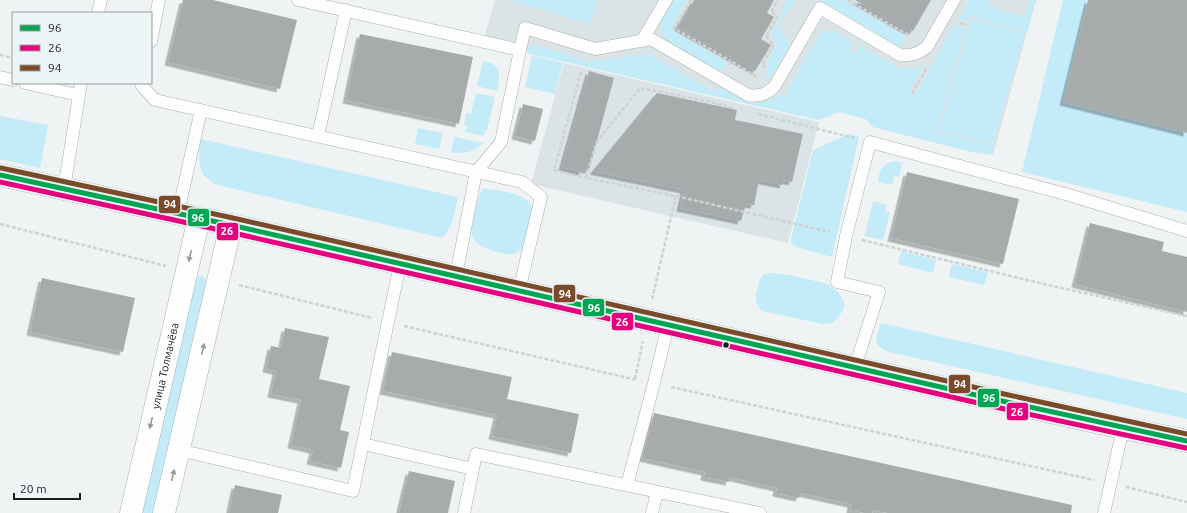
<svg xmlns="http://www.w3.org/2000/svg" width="1187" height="513" font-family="Ubuntu,sans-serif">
  <defs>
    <filter id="shadow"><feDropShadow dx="-3.5" dy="3.5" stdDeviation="0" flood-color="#0004"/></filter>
  </defs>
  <rect width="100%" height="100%" fill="#eff3f4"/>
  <!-- built -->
  <path fill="#dae4e7" d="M495 0H1036L993 155 972 152 873 127 866 119 839 112 819 120 527 53V48L509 47 484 38Z
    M564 63 819 122 788 243 531 184Z"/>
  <!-- green -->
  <path fill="#c3ecf8" d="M508 0H597L591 24Z
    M674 0H687L671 29 727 62 721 72 668 41C653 27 666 14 674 0Z
    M786 0H795L778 27C784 34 789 39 788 49L770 79 764 76 769 66 766 64 778 43 770 37 782 15 781 13 787 1Z
    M820 0H843L906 36 900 47Z
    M970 0H990L989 6 1025 17 1030 0H1036L1027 33 970 16 968 22 959 19Z
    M1063 0H1187V212L1022 172Z
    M971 19 1025 34 993 145 939 130Z
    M955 25 966 28 937 131 995 147 993 155 972 152 873 127 866 119 839 112 819 120 527 53 528 48 532 44 588 61H596L648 54 716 93 720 87C744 101 752 111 778 94L784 97 820 34C830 25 843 37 853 43L849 50 855 53 859 46 898 68 911 69 924 66 909 91 915 95Z
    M532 55 563 63 555 94 525 87Z
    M483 61C503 64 500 75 497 91L477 86Z
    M476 93 495 97 487 130H485L484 136 465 132 467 126 464 125 466 113 471 114Z
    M0 116 48 125 40 168 0 159Z
    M418 128 443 133 439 149 415 144Z
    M849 134 859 137 832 257 796 247 791 243V239L813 150Z
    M454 137H455L484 143C471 153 467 153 451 153Z
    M201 139 458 197C455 211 453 228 442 238L214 184C211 180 204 177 202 172 198 163 199 149 201 139Z
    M897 161 902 163 899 177 894 176 892 185 878 182C879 168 884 162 897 161Z
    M484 188C500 191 534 193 534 215 534 220 530 227 529 232 527 240 524 249 516 253 510 256 505 254 499 252 484 248 469 244 472 225 475 213 476 198 484 188Z
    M873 201 887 205 885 211 890 212 883 240 865 236Z
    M901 251 936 260 933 273 898 264Z
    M952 264 988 272 984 285 949 277Z
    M770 273 790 275 828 284 838 292 844 302V308L838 318 832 323 823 324 762 311 756 303V295L760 279 763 275Z
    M199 276 204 277 207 283 153 513H141L195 280Z
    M881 323 1187 393V419L889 352C871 344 876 339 881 323Z"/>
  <!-- building -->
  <path fill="#a8abac" filter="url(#shadow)" d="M183 0H213L297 20 280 89 168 62Z
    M694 0H774L767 13 774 17 761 39 771 45 755 71 678 27Z
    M855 0H931L913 31 909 29 908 31Z
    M1088 0H1187V133L1063 102Z
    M360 34 473 57 459 124 346 100Z
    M589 71 614 78 589 170 583 169 582 172 562 167Z
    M657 93 737 110 735 120 803 134 792 182 784 180 783 185 759 180 754 205 746 204 741 221 680 208 684 190 593 171Z
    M523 104 543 109 535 141 515 136Z
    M907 172 1019 199 1003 264 891 238Z
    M1090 223 1164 242 1162 251 1187 257V312L1075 284Z
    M42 278 135 298 123 352 30 332Z
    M285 328 329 337 319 379 350 386 340 430 349 432 341 468 310 461 313 450 291 445 301 400 271 394 276 371 266 369 271 346 281 348Z
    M392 352 512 377 507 399 579 414 571 453 492 436 497 415 383 391Z
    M654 413 1072 505 1071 513H888L873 510 872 513H865L850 510 851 504 801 493 799 498 776 493 777 488 730 477 729 482 704 477 705 472 642 458Z
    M409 471 455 481 448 513H399Z
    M235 485 282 495 278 513H229Z"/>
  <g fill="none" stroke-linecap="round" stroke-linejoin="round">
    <defs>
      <path id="lane" d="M298 0 520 50 501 142 476 172 456 276
        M98 13 101 0
        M151 41 159 0
        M642 41 666 0
        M520 50 525 28 595 49 651 39 748 95C758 97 766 95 774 87L820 8 900 55C911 56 918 54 927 47L954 0
        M0 77 13 80
        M25 83 78 95
        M142 83V86L155 100 522 182 541 197 519 291
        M318 136 346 10
        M64 189 81 83
        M178 213 201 110
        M855 367 879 292 837 282 846 236 870 142 1069 195 1187 231
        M363 444 473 469 464 513
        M179 450 353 491 400 264
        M473 469 476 454 760 513
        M627 485 654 383 668 325
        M652 513 657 492
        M1104 513 1123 428"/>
      <g id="secondary">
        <path d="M0 175 231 225 1002 401 1123 428 1187 441"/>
        <path id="s1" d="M131 513 199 218"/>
        <path d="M164 513 231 225"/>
      </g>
    </defs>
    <!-- lane casing -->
    <use href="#lane" stroke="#aaadae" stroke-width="13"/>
    <!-- secondary casing -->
    <use href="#secondary" stroke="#aaadae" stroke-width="23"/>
    <!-- path -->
    <path stroke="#d0d1d1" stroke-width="2.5" stroke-dasharray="4 2" stroke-linecap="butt" d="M691 0 674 28 731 61
      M848 0 910 36
      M960 23 967 25
      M0 55 13 58
      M729 65 731 61 757 77
      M766 67 762 65 774 44 769 40 766 36 778 16 771 12 778 0
      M581 72 554 170 586 178
      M912 93 927 68
      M733 108 706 101 640 88 596 143 586 178 676 196 830 232
      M758 114 854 138
      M0 224 166 266
      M862 240 1048 285 1187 316
      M239 285 372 318
      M652 299 676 196
      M404 326 637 380
      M635 379 643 341
      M671 387 1094 480
      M1126 487 1187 502"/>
    <!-- lane -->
    <use href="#lane" stroke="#fdfdfd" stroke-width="12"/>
    <!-- secondary -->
    <use href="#secondary" stroke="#fdfdfd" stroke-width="22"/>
    <defs>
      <path id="bus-1" d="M0 175 231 225 1002 401 1187 441"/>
      <path id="bus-2" d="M0 182 229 232 1000 408 1186 448"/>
      <path id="bus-3" d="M1 168 233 218 1004 394 1187 434"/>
    </defs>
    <!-- bus-1 casing -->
    <use href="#bus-1" stroke="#edf4f6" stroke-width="8"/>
    <!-- bus-2 casing -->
    <use href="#bus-2" stroke="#edf4f6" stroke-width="8"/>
    <!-- bus-3 casing -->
    <use href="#bus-3" stroke="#edf4f6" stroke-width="8"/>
    <!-- bus-1 -->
    <use href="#bus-1" stroke="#00a651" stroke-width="5"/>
    <!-- bus-2 -->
    <use href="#bus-2" stroke="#e5007d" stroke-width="5"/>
    <!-- bus-3 -->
    <use href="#bus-3" stroke="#7a4b2a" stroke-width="5"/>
  </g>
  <!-- one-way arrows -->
  <defs><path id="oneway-solid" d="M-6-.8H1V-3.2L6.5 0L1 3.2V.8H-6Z"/></defs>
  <g fill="#979898">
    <use href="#oneway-solid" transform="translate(190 256) rotate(103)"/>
    <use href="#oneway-solid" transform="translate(203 349) rotate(-77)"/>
    <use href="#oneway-solid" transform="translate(151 423) rotate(103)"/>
    <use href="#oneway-solid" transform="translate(173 475) rotate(-77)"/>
  </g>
  <!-- markers -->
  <circle fill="#1a1d1d" stroke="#edf4f6" stroke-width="1.5" cx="726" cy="345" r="3.5"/>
  <g text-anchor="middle" stroke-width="3" stroke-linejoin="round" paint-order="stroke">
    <!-- street labels -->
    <g font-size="11" fill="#1a1d1d" stroke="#edf4f6">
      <text dy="4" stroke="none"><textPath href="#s1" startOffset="151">улица Толмачёва</textPath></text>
    </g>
  </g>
  <g stroke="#edf4f6" stroke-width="1.5">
    <rect x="158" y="195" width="23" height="19" rx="4" fill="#7a4b2a"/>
    <rect x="187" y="208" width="23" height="19" rx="4" fill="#00a651"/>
    <rect x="216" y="222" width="23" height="19" rx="4" fill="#e5007d"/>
    <rect x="553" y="284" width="23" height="19" rx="4" fill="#7a4b2a"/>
    <rect x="582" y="298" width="23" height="19" rx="4" fill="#00a651"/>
    <rect x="611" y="312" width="23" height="19" rx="4" fill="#e5007d"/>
    <rect x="948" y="374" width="23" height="20" rx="4" fill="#7a4b2a"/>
    <rect x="977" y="388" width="23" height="20" rx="4" fill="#00a651"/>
    <rect x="1006" y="402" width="23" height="19" rx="4" fill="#e5007d"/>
  </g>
  <g font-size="11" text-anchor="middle" font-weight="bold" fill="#fff">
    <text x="170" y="208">94</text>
    <text x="198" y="222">96</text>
    <text x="227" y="235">26</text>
    <text x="565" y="298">94</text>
    <text x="594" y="312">96</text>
    <text x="622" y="326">26</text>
    <text x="960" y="388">94</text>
    <text x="989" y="402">96</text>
    <text x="1017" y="416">26</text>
  </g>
  <!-- legend -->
  <rect x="12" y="12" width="140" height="72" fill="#edf4f6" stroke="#999e9f"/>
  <rect x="20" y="25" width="20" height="6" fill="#00a651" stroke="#999e9f"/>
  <text x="48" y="32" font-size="12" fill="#1a1d1d">96</text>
  <rect x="20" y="45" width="20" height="6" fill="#e5007d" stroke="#999e9f"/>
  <text x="48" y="52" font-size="12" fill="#1a1d1d">26</text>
  <rect x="20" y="65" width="20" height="6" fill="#7a4b2a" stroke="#999e9f"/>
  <text x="48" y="72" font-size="12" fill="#1a1d1d">94</text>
  <!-- scale -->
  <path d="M14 493v6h66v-6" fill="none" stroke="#1a1d1d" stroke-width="2"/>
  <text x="20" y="493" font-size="12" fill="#1a1d1d" stroke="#edf4f6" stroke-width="3" paint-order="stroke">20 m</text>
</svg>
